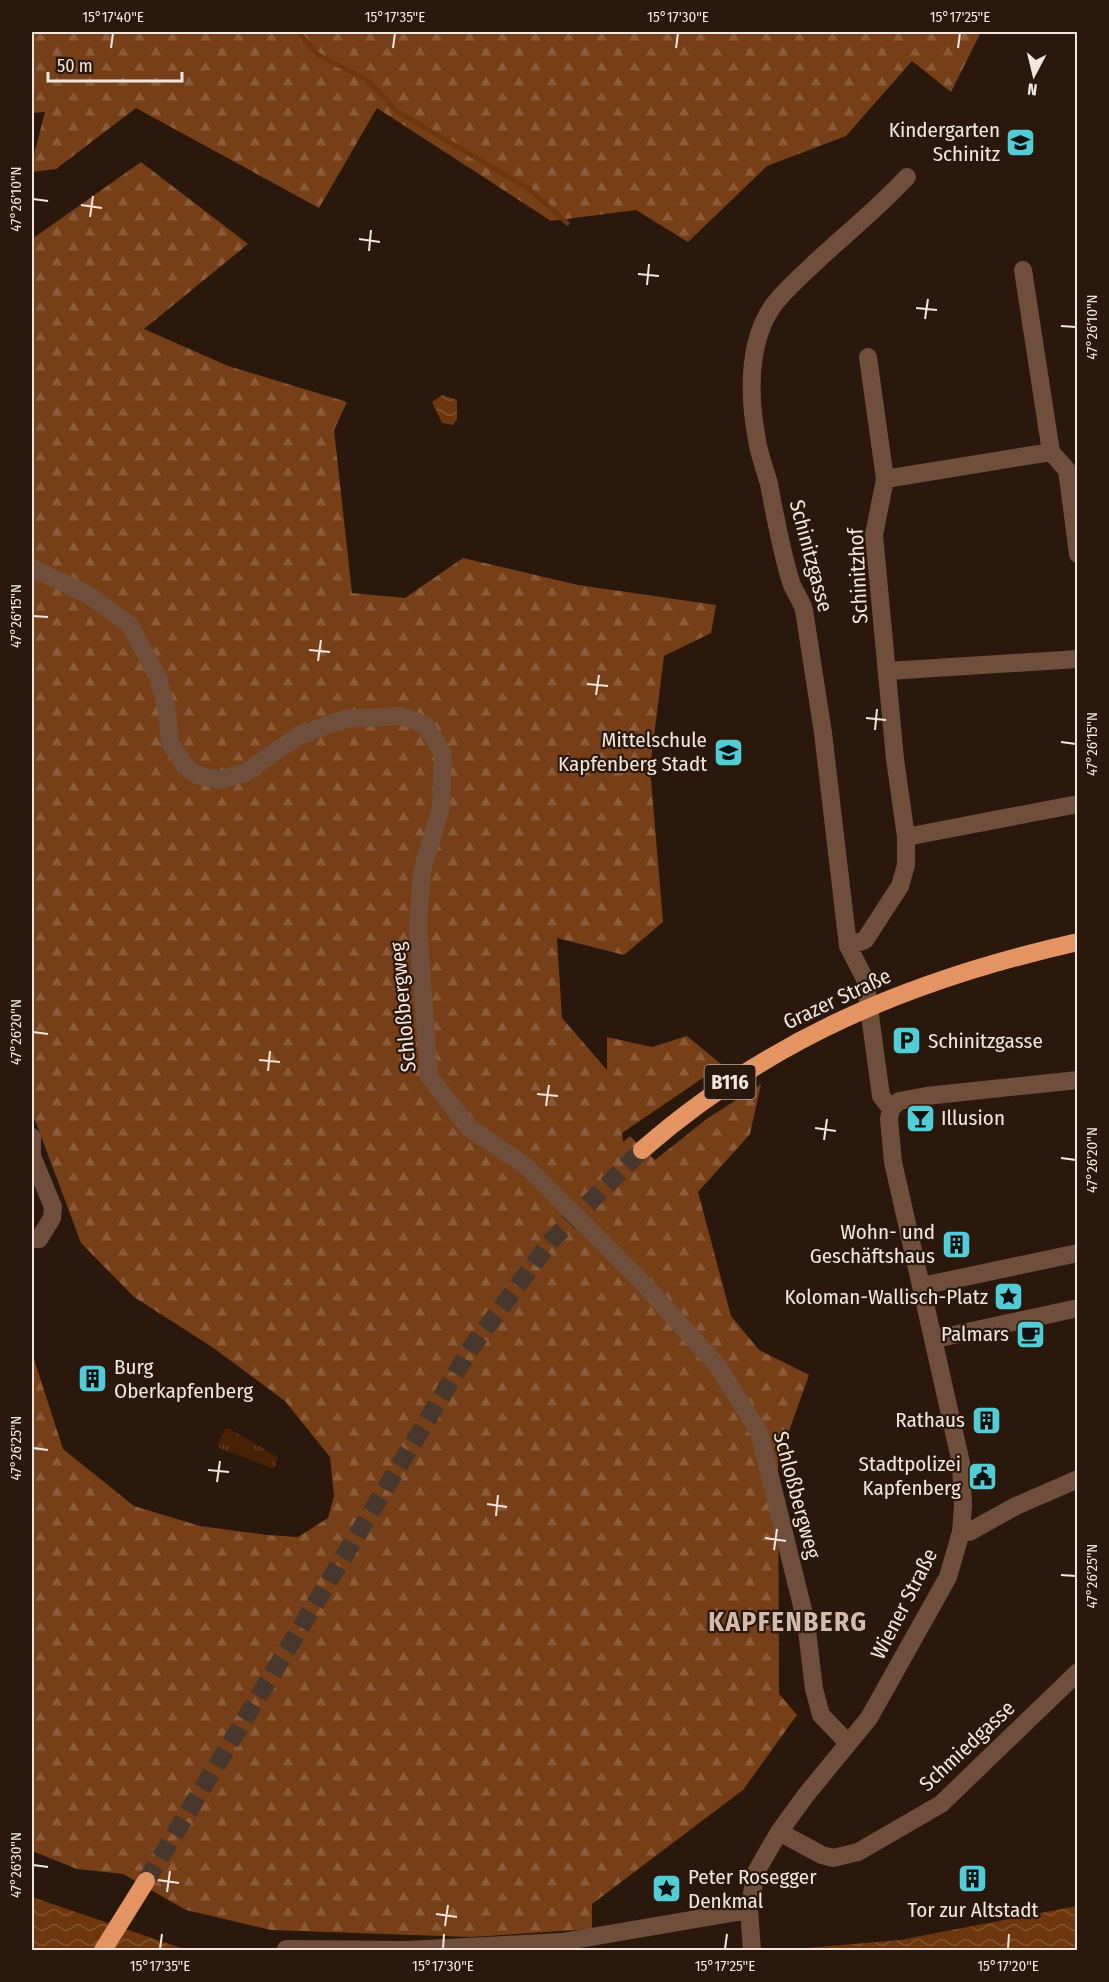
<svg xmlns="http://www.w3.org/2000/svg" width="1109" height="1982" font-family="'Fira Sans Condensed',sans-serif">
  <defs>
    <pattern id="grass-tufts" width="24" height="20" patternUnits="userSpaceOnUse" patternTransform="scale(1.5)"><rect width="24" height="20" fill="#462106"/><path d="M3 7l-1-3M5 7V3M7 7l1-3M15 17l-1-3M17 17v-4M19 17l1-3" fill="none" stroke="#61412a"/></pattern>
    <pattern id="forest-firs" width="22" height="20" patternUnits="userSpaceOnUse" patternTransform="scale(1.5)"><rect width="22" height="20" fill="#773f18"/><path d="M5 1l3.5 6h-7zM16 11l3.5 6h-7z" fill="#8b5b39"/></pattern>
    <pattern id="water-waves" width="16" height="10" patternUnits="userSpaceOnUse" patternTransform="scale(1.5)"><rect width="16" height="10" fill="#6d360d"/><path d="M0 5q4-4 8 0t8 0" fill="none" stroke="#825330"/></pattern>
  </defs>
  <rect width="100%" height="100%" fill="#2a180c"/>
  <!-- grass -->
  <path fill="url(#grass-tufts)" d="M228 1428 278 1457 274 1469 219 1448 218 1443 225 1429Z"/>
  <!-- forest -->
  <path fill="url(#forest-firs)" d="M32 32H981L951 92 912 61 846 136 767 166 688 242 636 210 551 221 377 108 319 208 136 108 56 169 32 172V162L45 112 32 113Z
    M141 162 248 244 144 329 228 366 347 402 334 430 352 593 405 598 463 558 578 585 716 605 711 633 664 656 650 768 663 922 624 955 557 938 562 1018 607 1070V1037L652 1047 687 1036 722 1065 622 1133 623 1142 630 1136 655 1160 708 1118 761 1084 750 1134 698 1192 731 1316 759 1350 809 1375 778 1462 779 1694 797 1715 743 1790 592 1904V1929L471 1937 271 1930 186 1910 123 1874 77 1869 32 1851V1353L63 1449 134 1506 200 1526 267 1535 298 1537 328 1518 334 1496 330 1457 285 1401 212 1347 134 1297 81 1243 35 1120 32 1119V239Z"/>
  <!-- water -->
  <path fill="url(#water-waves)" d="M442 395 457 400V419L453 425 442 423 432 402Z
    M32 1897 184 1949 198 1950H32Z
    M1077 1906V1950H784L900 1940Z"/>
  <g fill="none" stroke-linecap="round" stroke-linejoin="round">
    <!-- stream -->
    <path stroke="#6d360d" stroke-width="5" d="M298 32 318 55 366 79 398 112 529 189 567 223"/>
    <!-- highway-tunnel -->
    <path stroke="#48372c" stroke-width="18" stroke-dasharray="18 9" stroke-linecap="butt" d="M146 1881 471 1348 551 1241 642 1150"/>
    <!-- minor -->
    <path stroke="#6f4f3c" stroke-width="18" d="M1023 270 1051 452
      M868 357 885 479 874 535 895 759 906 837
      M885 479 1051 452 1067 470 1078 554
      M32 568 87 594 129 624 158 677 167 711 170 743 185 766 197 775 219 780 245 773 298 736 344 719 402 716 425 725 443 753 441 807 422 871 418 928 429 1076 469 1128 526 1166 641 1281 717 1365 759 1432 806 1622 814 1689 821 1715 848 1743
      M888 671 1078 659
      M848 946 865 940 900 886 906 865V837L1078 804
      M891 1109 881 1096 865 979 848 946 823 733 804 610C801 599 794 592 791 582 781 550 775 516 769 484 765 469 759 454 757 440 748 393 747 332 781 296 820 254 868 219 907 177
      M891 1109 899 1101 926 1096 1078 1080
      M32 1137V1156L53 1207 52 1218 39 1239H32
      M922 1286 1078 1253
      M935 1339 1078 1308
      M961 1532H969L1016 1506 1078 1479
      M779 1832 822 1855 833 1858 858 1852 941 1804 1078 1672
      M286 1949 406 1950 562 1942 749 1910
      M752 1950 749 1910 756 1872 779 1832 806 1795 869 1718 948 1577 961 1532 963 1506 961 1463 893 1162 889 1119 891 1109"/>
    <!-- highway -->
    <path stroke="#e39462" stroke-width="18" d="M642 1150C770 1038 913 979 1078 942
      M103 1950 146 1881"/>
  </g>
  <!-- ticks -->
  <path fill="none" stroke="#f3e6de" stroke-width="2" d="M111 48 113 33M393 48 395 33M676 48 678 33M958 48 960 33M33 199 48 201M81 205 102 208M90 217 93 196M359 239 380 242M369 251 371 230M638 274 659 276M647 285 649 264M916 308 937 310M925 319 928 299M1061 326 1076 327M33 616 48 617M309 650 330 652M318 661 321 640M587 684 608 686M596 695 599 675M866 718 886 720M875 730 877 709M1061 742 1076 744M33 1032 48 1034M259 1060 280 1062M268 1071 270 1051M537 1094 558 1096M546 1106 549 1085M815 1128 836 1131M824 1140 827 1119M1061 1158 1076 1160M33 1448 48 1450M208 1470 229 1472M217 1482 220 1461M487 1504 507 1507M496 1516 498 1495M765 1538 786 1541M774 1550 777 1529M1061 1575 1076 1576M33 1865 48 1867M158 1880 179 1883M167 1892 170 1871M436 1914 457 1917M445 1926 448 1905M160 1949 162 1934M443 1949 444 1934M725 1949 727 1934M1008 1949 1009 1934"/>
  <!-- icons -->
  <defs>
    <symbol id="school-square" viewBox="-11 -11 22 22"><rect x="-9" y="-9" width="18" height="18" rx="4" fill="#52ccd5" stroke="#2a180c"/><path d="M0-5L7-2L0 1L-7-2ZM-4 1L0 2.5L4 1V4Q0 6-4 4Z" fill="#111"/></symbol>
    <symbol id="parking-square" viewBox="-11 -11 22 22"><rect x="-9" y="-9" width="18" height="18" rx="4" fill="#52ccd5" stroke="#2a180c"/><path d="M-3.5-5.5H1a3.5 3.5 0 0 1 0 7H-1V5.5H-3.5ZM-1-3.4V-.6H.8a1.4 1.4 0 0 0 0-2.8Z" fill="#111"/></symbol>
    <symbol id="bar-square" viewBox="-11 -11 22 22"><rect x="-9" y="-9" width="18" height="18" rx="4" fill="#52ccd5" stroke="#2a180c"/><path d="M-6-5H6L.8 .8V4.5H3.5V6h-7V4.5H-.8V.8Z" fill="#111"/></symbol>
    <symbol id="building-square" viewBox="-11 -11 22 22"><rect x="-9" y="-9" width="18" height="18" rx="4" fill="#52ccd5" stroke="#2a180c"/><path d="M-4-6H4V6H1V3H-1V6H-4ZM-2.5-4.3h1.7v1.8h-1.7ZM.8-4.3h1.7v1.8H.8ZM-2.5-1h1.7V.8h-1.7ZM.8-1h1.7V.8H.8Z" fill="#111"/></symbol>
    <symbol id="sight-square" viewBox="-11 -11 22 22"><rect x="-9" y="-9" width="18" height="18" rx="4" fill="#52ccd5" stroke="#2a180c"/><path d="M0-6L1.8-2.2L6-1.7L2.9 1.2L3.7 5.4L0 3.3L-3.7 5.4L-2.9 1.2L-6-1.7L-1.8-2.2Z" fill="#111"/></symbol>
    <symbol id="cafe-square" viewBox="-11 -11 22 22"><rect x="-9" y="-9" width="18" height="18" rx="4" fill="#52ccd5" stroke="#2a180c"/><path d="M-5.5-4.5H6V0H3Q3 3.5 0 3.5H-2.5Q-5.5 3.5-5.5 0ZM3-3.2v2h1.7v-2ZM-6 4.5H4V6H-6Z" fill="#111"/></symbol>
    <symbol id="civic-square" viewBox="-11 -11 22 22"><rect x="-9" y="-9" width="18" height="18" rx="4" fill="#52ccd5" stroke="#2a180c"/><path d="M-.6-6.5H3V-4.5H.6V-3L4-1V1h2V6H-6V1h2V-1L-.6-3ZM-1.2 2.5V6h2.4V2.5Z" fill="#111"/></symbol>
  </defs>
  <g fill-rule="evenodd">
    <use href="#school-square" x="1004" y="126" width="33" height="33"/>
    <use href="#school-square" x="712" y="736" width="33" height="33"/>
    <use href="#parking-square" x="890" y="1024" width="33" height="33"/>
    <use href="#bar-square" x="904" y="1102" width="33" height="33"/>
    <use href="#building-square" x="940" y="1228" width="33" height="33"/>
    <use href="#sight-square" x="992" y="1280" width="33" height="33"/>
    <use href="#cafe-square" x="1014" y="1318" width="33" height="33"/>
    <use href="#building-square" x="76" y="1362" width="33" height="33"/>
    <use href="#building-square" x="970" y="1404" width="33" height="33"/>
    <use href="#civic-square" x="966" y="1460" width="33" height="33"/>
    <use href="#building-square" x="956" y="1862" width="33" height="33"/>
    <use href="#sight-square" x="650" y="1872" width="33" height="33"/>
  </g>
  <g text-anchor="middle" stroke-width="4.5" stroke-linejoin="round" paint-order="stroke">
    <!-- shield labels -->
    <rect fill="#2a180c" stroke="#b7a89f" stroke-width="1.5" x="704.5" y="1065" width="51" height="34" rx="4.5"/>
    <g font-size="20" font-weight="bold" fill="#f3e6de">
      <text x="730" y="1089">B116</text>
    </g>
    <!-- poi labels -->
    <g font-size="21" fill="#f3e6de" stroke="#2a180c" text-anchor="end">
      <text x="1000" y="137">Kindergarten<tspan x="1000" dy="24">Schinitz</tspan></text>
      <text x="707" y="747">Mittelschule<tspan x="707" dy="24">Kapfenberg Stadt</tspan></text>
      <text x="928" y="1048" text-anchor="start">Schinitzgasse</text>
      <text x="941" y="1125" text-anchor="start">Illusion</text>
      <text x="935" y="1239">Wohn- und<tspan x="935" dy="24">Geschäftshaus</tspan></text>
      <text x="988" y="1304">Koloman-Wallisch-Platz</text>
      <text x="1009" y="1341">Palmars</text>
      <text x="114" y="1374" text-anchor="start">Burg<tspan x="114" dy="24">Oberkapfenberg</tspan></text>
      <text x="965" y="1427">Rathaus</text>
      <text x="961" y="1471">Stadtpolizei<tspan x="961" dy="24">Kapfenberg</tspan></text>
      <text x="688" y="1884" text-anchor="start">Peter Rosegger<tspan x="688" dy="24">Denkmal</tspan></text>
      <text x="973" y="1917" text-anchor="middle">Tor zur Altstadt</text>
    </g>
    <!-- street labels -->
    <g font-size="21" fill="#f3e6de" stroke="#2a180c">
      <text transform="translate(811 556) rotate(75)" y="7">Schinitzgasse</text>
      <text transform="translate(858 576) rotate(-93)" y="7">Schinitzhof</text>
      <text transform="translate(837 999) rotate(-25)" y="7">Grazer Straße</text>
      <text transform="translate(403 1007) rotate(-95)" y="7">Schloßbergweg</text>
      <text transform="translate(797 1495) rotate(75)" y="7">Schloßbergweg</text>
      <text transform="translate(904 1604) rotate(-63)" y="7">Wiener Straße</text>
      <text transform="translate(967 1746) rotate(-43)" y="7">Schmiedgasse</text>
    </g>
    <!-- district labels -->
    <g font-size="27" font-weight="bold" letter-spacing="1.5" fill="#d3baab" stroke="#2a180c">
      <text x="788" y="1631">KAPFENBERG</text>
    </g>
  </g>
  <!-- border -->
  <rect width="1109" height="1982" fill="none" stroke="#2a180c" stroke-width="66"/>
  <!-- north arrow -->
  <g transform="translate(1034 75) rotate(187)" stroke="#2a180c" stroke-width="4.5" paint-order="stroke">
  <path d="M0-4.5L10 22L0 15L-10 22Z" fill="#f3e6de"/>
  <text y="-9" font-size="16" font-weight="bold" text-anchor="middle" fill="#f3e6de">N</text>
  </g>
  <!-- scale -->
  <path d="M48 72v9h134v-9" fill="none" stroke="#f3e6de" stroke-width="3"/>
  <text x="57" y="72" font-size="18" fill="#f3e6de" stroke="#2a180c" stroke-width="4.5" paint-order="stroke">50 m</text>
  <rect x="33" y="33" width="1043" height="1916" fill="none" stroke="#f3e6de" stroke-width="2"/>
  <g font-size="15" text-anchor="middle" fill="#f3e6de">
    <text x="113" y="22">15°17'40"E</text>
    <text x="395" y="22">15°17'35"E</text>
    <text x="678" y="22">15°17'30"E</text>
    <text x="960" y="22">15°17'25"E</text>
    <text transform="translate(16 199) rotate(-90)" y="5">47°26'10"N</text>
    <text transform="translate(1092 327) rotate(-90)" y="5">47°26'10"N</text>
    <text transform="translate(16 616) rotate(-90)" y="5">47°26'15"N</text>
    <text transform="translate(1092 744) rotate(-90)" y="5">47°26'15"N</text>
    <text transform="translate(16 1032) rotate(-90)" y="5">47°26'20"N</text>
    <text transform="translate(1092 1160) rotate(-90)" y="5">47°26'20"N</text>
    <text transform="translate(16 1448) rotate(-90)" y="5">47°26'25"N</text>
    <text transform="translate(1092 1576) rotate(-90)" y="5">47°26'25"N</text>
    <text transform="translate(16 1865) rotate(-90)" y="5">47°26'30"N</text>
    <text x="160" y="1971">15°17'35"E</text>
    <text x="443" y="1971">15°17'30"E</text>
    <text x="725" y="1971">15°17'25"E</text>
    <text x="1008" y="1971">15°17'20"E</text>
  </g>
</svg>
